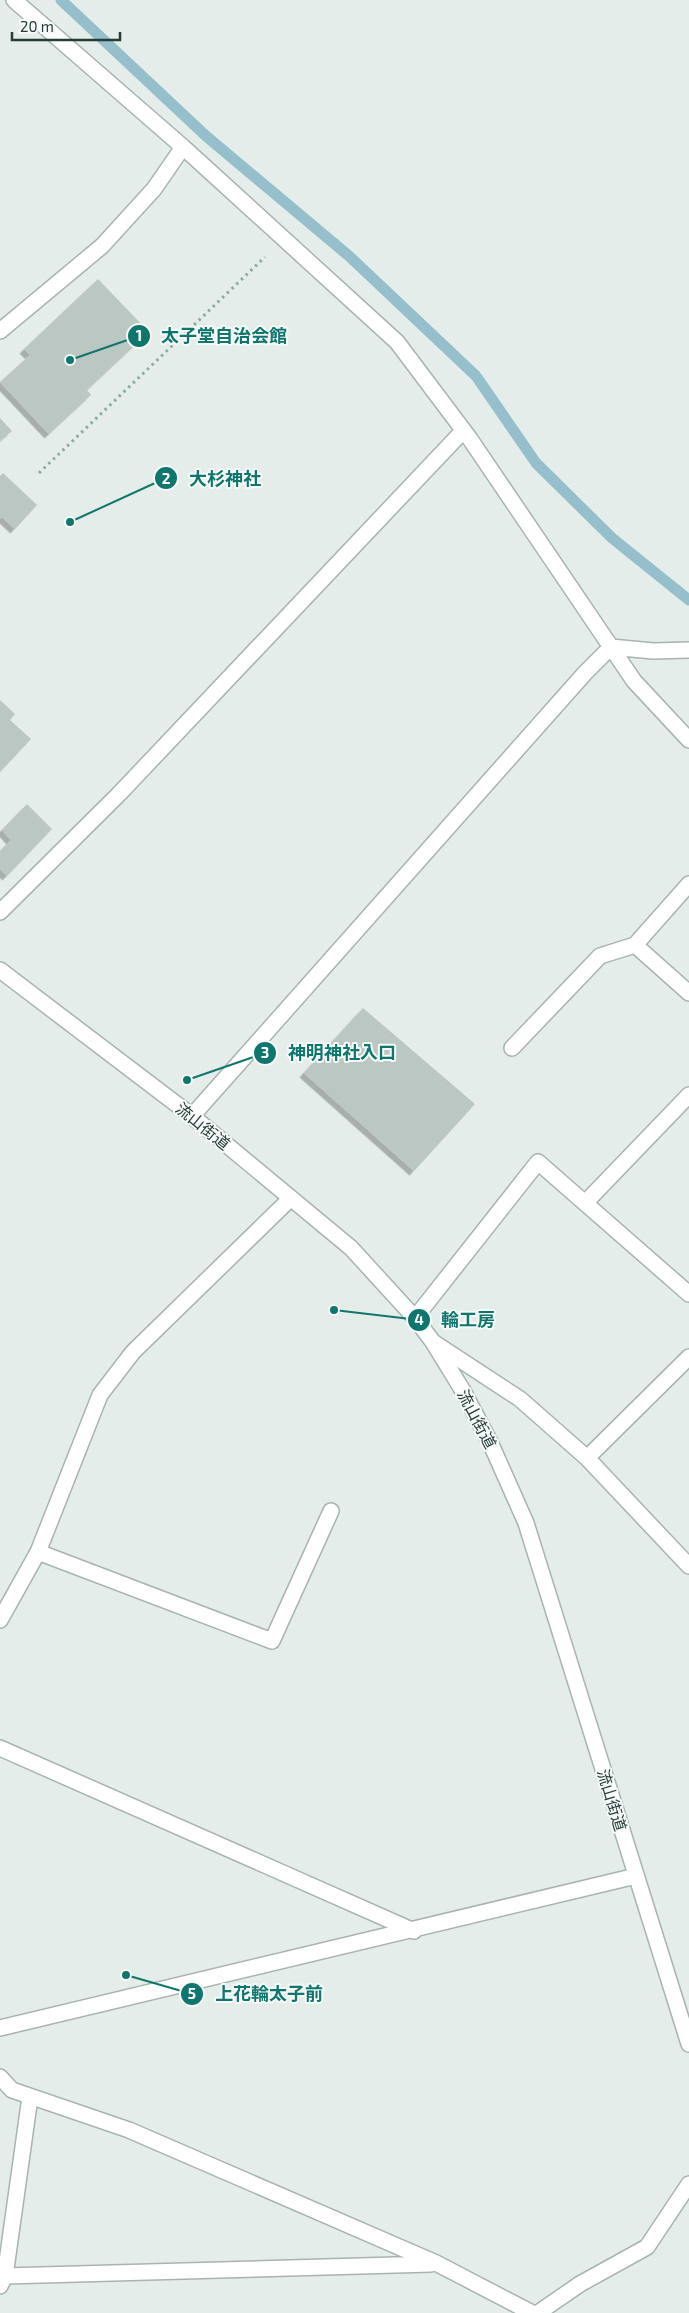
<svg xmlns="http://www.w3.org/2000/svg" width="689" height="2313" font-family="'Exo 2','Noto Sans JP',sans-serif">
  <defs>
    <filter id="shadow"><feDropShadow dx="-4.5" dy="4.5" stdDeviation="0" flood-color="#0004"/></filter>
  </defs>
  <rect width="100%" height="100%" fill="#e5edea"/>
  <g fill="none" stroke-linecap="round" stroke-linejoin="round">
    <!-- stream -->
    <path stroke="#94bfcb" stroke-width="11" d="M61 0 206 136 349 256 476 376 536 463 612 538 689 600"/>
  </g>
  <!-- building -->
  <path fill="#bbc7c3" filter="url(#shadow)" d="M98 279 149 332 87 390 91 395 49 434 0 382 30 355 24 349Z
    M0 418 12 431 0 441Z
    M3 473 37 505 15 529 2 517 0 519V476Z
    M0 700 15 714 10 720 31 739 0 772Z
    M27 804 52 829 7 876 0 869V851L11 840 2 830Z
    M363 1008 475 1104 414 1171 304 1073Z"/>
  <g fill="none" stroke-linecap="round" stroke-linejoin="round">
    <defs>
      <path id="service" d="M38 1552 272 1641 331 1511
        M0 1748 414 1931
        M538 2313 580 2284 647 2247 689 2184"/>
      <path id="minor" d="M14 0 183 147 397 342 470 439 634 681 689 740
        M0 331 102 246 154 189 183 147
        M0 912 119 794 463 431
        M635 945 689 993
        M512 1048 600 956 635 945 689 884
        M192 1116 585 673 611 647 653 651 689 650
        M586 1202 689 1095
        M415 1318 538 1162 689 1294
        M433 1342 520 1399 587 1458 689 1566
        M587 1458 689 1357
        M0 1620 38 1552 100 1395 133 1352 290 1199
        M0 2077 12 2090 129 2130 436 2263 532 2313
        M5 2276 431 2264
        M0 2286 5 2276 30 2097"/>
      <path id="tertiary" d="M0 970 192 1116 351 1248 415 1318 433 1342 463 1391 490 1442 526 1523 689 2044
        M0 2028 636 1876"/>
    </defs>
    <!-- service casing -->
    <use href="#service" stroke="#a8b4b1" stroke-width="18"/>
    <!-- minor casing -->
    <use href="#minor" stroke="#a8b4b1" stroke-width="18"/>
    <!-- tertiary casing -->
    <use href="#tertiary" stroke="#a8b4b1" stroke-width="18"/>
    <!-- path -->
    <path stroke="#89aca3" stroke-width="3" stroke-dasharray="2.5 4" stroke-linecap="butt" d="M39 473 265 257"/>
    <!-- service -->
    <use href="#service" stroke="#fff" stroke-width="15"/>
    <!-- minor -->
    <use href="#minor" stroke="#fff" stroke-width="15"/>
    <!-- tertiary -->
    <use href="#tertiary" stroke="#fff" stroke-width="15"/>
  </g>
  <g text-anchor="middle" stroke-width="4" stroke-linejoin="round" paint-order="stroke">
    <!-- street labels -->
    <g font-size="16" fill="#263c38" stroke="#f5f9f8">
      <text transform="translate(203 1126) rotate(39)" y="6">流山街道</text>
      <text transform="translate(477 1419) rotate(62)" y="6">流山街道</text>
      <text transform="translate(612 1800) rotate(73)" y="6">流山街道</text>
    </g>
  </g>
  <!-- callouts -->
  <path fill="none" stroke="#0f766e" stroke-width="2" d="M70 360L139 336M70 522L166 478M187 1080L265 1053M334 1310L419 1320M126 1975L192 1994"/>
  <g fill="#0f766e" stroke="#f5f9f8" stroke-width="2">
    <circle cx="70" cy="360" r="5"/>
    <circle cx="70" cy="522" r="5"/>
    <circle cx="187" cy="1080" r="5"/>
    <circle cx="334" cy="1310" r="5"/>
    <circle cx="126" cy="1975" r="5"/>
    <circle cx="139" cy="336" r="12"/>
    <circle cx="166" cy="478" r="12"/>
    <circle cx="265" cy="1053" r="12"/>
    <circle cx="419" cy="1320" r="12"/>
    <circle cx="192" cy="1994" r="12"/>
  </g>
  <g font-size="15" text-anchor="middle" font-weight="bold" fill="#fff">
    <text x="139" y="341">1</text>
    <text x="166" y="484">2</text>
    <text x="265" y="1058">3</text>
    <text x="419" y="1325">4</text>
    <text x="192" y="1999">5</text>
  </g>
  <g font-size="18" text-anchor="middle" font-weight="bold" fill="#0f766e" stroke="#f5f9f8" stroke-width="4" stroke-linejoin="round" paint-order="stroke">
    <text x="224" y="342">太子堂自治会館</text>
    <text x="225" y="485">大杉神社</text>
    <text x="342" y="1059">神明神社入口</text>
    <text x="468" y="1326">輪工房</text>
    <text x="269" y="2000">上花輪太子前</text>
  </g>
  <!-- scale -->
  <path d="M12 32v8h108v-8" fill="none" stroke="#263c38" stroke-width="2.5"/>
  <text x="20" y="32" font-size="15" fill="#263c38" stroke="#f5f9f8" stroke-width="4" paint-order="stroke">20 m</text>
</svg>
